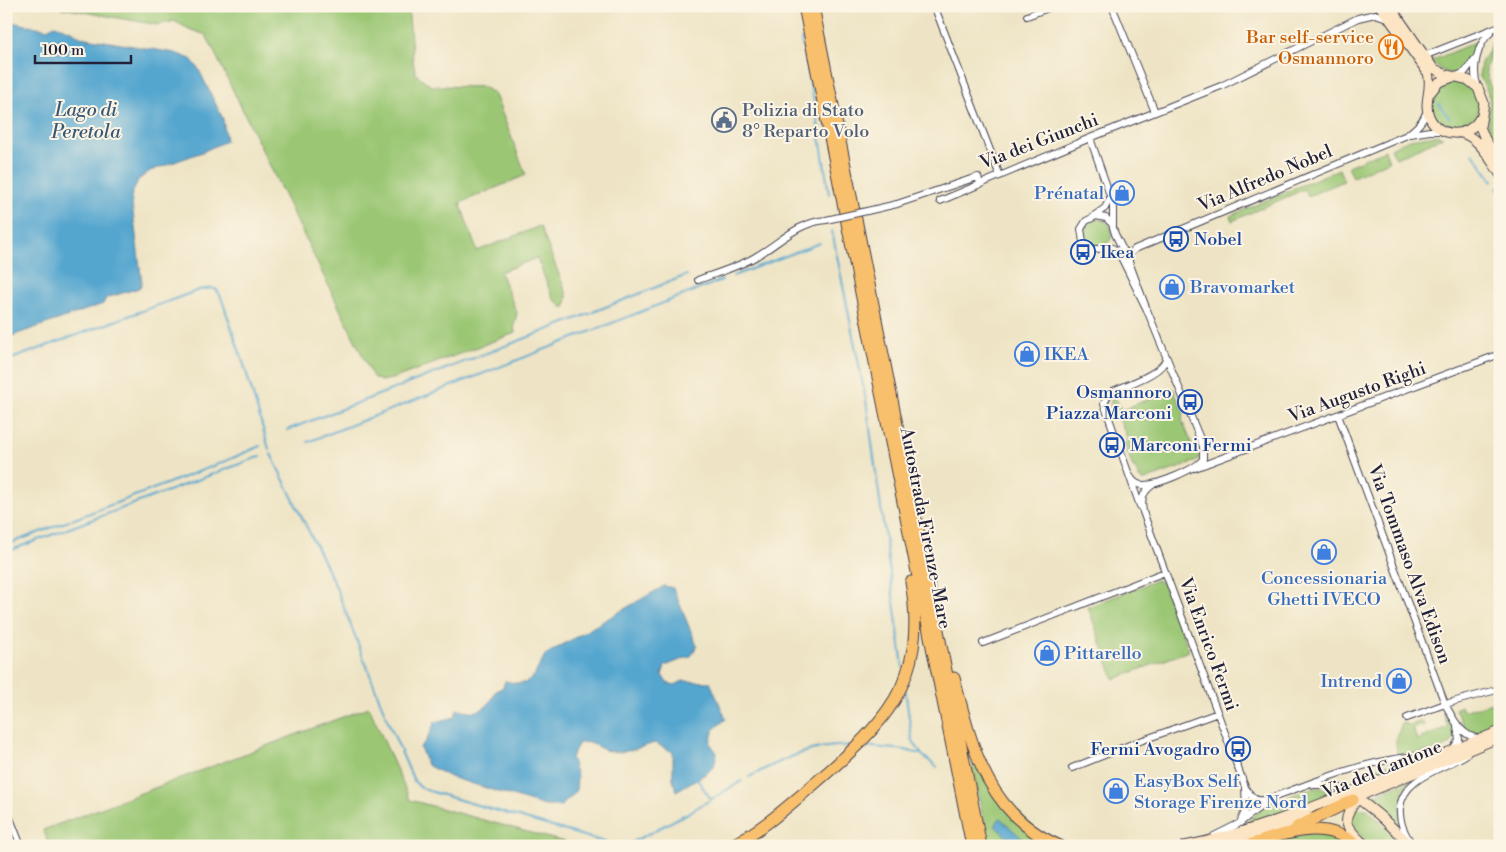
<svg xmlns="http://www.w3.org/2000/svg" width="1506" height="852" font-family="'Libre Bodoni',serif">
  <rect width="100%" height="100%" fill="#fcf5e5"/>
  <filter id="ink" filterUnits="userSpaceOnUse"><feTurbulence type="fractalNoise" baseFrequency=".02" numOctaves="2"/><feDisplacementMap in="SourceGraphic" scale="10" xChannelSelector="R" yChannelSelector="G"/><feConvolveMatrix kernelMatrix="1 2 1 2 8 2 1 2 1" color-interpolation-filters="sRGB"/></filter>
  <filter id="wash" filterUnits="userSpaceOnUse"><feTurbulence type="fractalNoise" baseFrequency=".0096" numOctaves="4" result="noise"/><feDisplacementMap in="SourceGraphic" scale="20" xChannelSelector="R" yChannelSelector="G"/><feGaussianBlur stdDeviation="1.12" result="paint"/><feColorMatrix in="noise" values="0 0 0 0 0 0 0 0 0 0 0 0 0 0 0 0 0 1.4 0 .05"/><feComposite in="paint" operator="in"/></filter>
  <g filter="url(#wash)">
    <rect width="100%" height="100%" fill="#eee4c5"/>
    <!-- green -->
    <path fill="#9bc775" stroke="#5e7458" d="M50 6H408L413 62 416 74 431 86 484 87 495 95 526 175 460 203 477 251 540 226 567 295 566 306 564 308 553 299 537 258 500 272 517 313 514 325 515 333 392 379 381 381 373 377 206 35 189 29 174 21 158 25Z
      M1497 35 1492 46 1486 70 1489 84 1495 94 1500 93V151L1488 133 1490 101 1488 92 1479 76 1481 63Z
      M1478 41C1477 46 1474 51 1471 56 1460 79 1448 78 1431 61Z
      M1432 105a24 24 0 1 1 48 0a24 24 0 1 1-48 0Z
      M1437 135 1443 137 1396 158 1391 148 1409 139Z
      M1385 150 1389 161 1353 177 1348 166Z
      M1339 169 1344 181 1308 196 1305 189 1232 221 1230 216Z
      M1084 233a14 14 0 1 1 28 0a14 14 0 1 1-28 0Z
      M1173 389 1184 414 1182 420 1194 449 1198 448C1200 453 1200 456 1197 461L1142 481 1140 479 1135 468H1133L1125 444 1128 440 1117 413 1112 414 1110 407 1112 398 1115 397 1122 410Z
      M1157 580 1163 583 1189 651 1114 679 1088 607Z
      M1500 701V725L1478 733 1466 730 1455 709 1461 706 1463 711Z
      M369 707 410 800 579 846H50L43 830Z
      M1443 713H1445C1448 720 1456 730 1454 738 1452 752 1408 754 1397 754L1396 741 1402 723 1411 725 1422 721 1424 725 1413 729 1417 740 1448 727Z
      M1406 760 1407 763 1367 779 1365 777 1360 778 1357 774 1381 765Z
      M972 765H975L981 773 1051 846H1030L1000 818 995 826 1017 846H989Z
      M1412 779 1403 791 1399 828 1368 798Z
      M1312 788H1321L1331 789 1334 793 1276 816 1247 825 1246 823 1267 804Z
      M1356 808 1367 809 1406 846H1371L1352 827 1349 814Z
      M1315 831 1353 846H1344L1343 843 1338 846H1258Z"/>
    <!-- water -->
    <path fill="#54a6cf" stroke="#3b6485" d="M6 21 47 29 55 25 72 31 80 37 175 53 191 59 198 68 223 119 226 141 202 152 150 171 138 180 131 196 142 283 139 288 106 298 103 304 6 338Z
      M664 586 673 588 697 646 691 656 665 666 662 675 667 683 675 685 683 681 710 682 726 719 714 729 710 743 717 753 714 766 707 773 676 791 673 779V752L655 743C639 747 623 756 605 750 591 745 598 741 579 743L571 757 577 776 576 792 561 806H545L450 777 427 765 420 747 426 741 435 722 455 717 457 709C475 716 489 710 495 692L503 687 505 681 515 683H525L534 676 545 655Z
      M1000 818 1030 846H1017L995 826Z"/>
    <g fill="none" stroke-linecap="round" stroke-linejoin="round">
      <!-- stream -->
      <path stroke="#54a6cf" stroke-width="2" d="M801 39 816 111 829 194
        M1439 104 1449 118
        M1473 153 1493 181
        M1497 188 1500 192
        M832 231 866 400 903 667
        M733 276 820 243
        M593 312 687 275
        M6 361 199 290 212 288 217 290 221 297 245 368 269 449
        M287 430 591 313
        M308 442 722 280
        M271 454 336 587 389 724 414 781 420 787 429 791 618 846
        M6 545 221 463 260 446
        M6 552 261 456
        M905 689 912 739 922 755 937 767
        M863 746 905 750 920 754
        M749 777C782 760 812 744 850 746
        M697 779 711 799
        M625 846 688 813 742 781"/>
    </g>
  </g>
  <g filter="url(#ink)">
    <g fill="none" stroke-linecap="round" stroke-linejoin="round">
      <defs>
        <path id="street" d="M1112 6 1155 112
          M935 8 1000 176
          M1027 16 1053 6
          M1424 56 1500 26
          M1455 77 1465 72 1474 60
          M1478 87C1471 70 1477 44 1491 32
          M1410 134 1430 131H1442
          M1090 138 1113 204V225
          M940 201 1090 138 1221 86 1358 18 1375 14 1388 18
          M867 211 897 204 971 179 978 177 980 184
          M1095 215 1105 208 1110 198
          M1129 261V255L1135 249 1407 135C1416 128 1424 121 1427 110
          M698 280C717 273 738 267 755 257 780 243 796 223 826 220
          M1338 415 1445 704C1454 720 1461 737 1481 739
          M1195 468 1500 354
          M1130 476C1133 481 1137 485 1142 485 1156 486 1195 470 1203 459V446L1147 310 1129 262 1115 234 1112 224 1106 218 1096 216 1086 221 1081 229 1083 242C1091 252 1099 249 1110 247L1118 251 1147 310
          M1154 484C1142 492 1141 499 1143 512L1245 787 1246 809 1240 823
          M1140 506 1104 404 1108 395 1113 391C1126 385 1164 373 1166 358
          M983 643 1165 572
          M1407 718 1445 704 1500 689
          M1453 749 1459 740 1457 726
          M1072 768 1132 744 1218 713
          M1314 785H1333L1351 793
          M1247 790C1252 797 1254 801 1263 800 1285 794 1304 785 1325 778 1361 765 1399 755 1438 755
          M6 808 21 846
          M1214 836 1240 823 1256 810 1271 800
          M1410 841C1403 831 1399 820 1400 808 1403 776 1445 769 1467 754"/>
        <path id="secondary" d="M1380 6 1428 73C1433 88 1423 102 1429 116 1439 139 1469 138 1480 118
          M1390 6 1433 68 1444 74 1468 80 1478 88 1484 103 1480 127 1485 139 1500 162
          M1430 93 1439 82 1453 77
          M1461 133C1480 138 1489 158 1500 174
          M1355 796 1379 815 1412 846
          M1358 798C1339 824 1345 825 1366 846
          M1348 801 1500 737
          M1185 846C1256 832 1323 803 1390 776 1427 761 1463 746 1500 731
          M1218 846 1258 835 1308 816"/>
        <path id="highway" d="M804 6 845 213
          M813 6 854 211
          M846 218 972 846
          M856 219 981 846
          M954 678C972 747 987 815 1060 846
          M1297 827 1353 800
          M730 846C761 831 787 807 813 785 883 725 929 683 911 582
          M1246 846C1284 834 1324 817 1358 846"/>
      </defs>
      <!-- street casing -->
      <use href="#street" stroke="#413f50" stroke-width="8"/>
      <!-- secondary casing -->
      <use href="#secondary" stroke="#413f50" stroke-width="11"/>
      <!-- highway casing -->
      <use href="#highway" stroke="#413f50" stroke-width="13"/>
      <!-- street -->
      <use href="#street" stroke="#fff" stroke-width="6"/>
      <!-- secondary -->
      <use href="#secondary" stroke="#fce5c4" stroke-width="9"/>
      <!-- highway -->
      <use href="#highway" stroke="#f8bf6c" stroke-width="11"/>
      <defs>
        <path id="street-bridge" d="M826 220 867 211"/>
      </defs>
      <!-- street-bridge casing -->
      <use href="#street-bridge" stroke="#413f50" stroke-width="8" stroke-linecap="butt"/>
      <!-- street-bridge -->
      <use href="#street-bridge" stroke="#fff" stroke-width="6"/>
    </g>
  </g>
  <!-- icons -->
  <defs>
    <symbol id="restaurant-ring" viewBox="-11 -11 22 22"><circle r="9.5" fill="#fcf5e5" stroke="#e8710a" stroke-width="1.5"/><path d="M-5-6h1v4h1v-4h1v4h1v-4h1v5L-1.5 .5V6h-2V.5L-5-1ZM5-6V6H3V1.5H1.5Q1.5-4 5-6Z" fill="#e8710a"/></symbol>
    <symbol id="civic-ring" viewBox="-11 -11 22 22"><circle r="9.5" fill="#fcf5e5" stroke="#5c6f8a" stroke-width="1.5"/><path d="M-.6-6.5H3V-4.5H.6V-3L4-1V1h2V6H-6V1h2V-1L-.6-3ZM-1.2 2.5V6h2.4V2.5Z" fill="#5c6f8a"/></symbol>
    <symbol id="shop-ring" viewBox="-11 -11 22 22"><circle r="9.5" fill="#fcf5e5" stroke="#3f7fe0" stroke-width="1.5"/><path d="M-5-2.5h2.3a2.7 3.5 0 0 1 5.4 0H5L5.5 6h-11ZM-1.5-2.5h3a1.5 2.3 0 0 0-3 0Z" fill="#3f7fe0"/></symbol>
    <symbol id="bus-ring" viewBox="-11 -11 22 22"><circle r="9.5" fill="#fcf5e5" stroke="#1a4fb4" stroke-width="1.5"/><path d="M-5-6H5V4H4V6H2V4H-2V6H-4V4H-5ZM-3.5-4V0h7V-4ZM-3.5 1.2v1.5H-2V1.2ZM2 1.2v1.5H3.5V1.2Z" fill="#1a4fb4"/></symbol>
  </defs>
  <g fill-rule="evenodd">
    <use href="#restaurant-ring" x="1377" y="33" width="28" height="28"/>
    <use href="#civic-ring" x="710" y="106" width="28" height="28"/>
    <use href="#shop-ring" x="1108" y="179" width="28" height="28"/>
    <use href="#bus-ring" x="1162" y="225" width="28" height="28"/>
    <use href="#bus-ring" x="1069" y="238" width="28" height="28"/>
    <use href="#shop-ring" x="1158" y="273" width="28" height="28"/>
    <use href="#shop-ring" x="1013" y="340" width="28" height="28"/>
    <use href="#bus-ring" x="1176" y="388" width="28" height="28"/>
    <use href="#bus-ring" x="1098" y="431" width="28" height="28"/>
    <use href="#shop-ring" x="1310" y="538" width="28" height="28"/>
    <use href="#shop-ring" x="1033" y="639" width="28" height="28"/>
    <use href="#shop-ring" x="1385" y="667" width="28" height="28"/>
    <use href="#bus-ring" x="1224" y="735" width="28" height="28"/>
    <use href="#shop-ring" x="1102" y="777" width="28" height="28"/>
  </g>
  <g text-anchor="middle" stroke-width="4" stroke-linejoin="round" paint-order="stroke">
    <!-- food labels -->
    <g font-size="18" fill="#c56008" stroke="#fcf5e5" text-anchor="end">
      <text x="1374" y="43">Bar self-service<tspan x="1374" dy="21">Osmannoro</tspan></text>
    </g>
    <!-- service labels -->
    <g font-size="18" fill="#4e5e75" stroke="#fcf5e5" text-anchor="start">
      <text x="742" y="116">Polizia di Stato<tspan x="742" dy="21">8° Reparto Volo</tspan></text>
    </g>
    <!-- street labels -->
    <g font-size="18" fill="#22223b" stroke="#fcf5e5">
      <text transform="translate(1039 141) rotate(-21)" y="6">Via dei Giunchi</text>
      <text transform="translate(1265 178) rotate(-23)" y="6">Via Alfredo Nobel</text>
      <text transform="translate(1357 392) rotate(-20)" y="6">Via Augusto Righi</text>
      <text transform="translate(926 528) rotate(79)" y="6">Autostrada Firenze-Mare</text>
      <text transform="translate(1410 564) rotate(70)" y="6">Via Tommaso Alva Edison</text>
      <text transform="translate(1209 644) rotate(70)" y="6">Via Enrico Fermi</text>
      <text transform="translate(1382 769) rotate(-22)" y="6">Via del Cantone</text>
    </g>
    <!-- shop labels -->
    <g font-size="18" fill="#366cbe" stroke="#fcf5e5" text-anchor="start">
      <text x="1104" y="199" text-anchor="end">Prénatal</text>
      <text x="1190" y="293">Bravomarket</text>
      <text x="1044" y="360">IKEA</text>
      <text x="1324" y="584" text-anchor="middle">Concessionaria<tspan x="1324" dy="21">Ghetti IVECO</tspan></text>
      <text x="1064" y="659">Pittarello</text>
      <text x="1382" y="687" text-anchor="end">Intrend</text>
      <text x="1134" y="787">EasyBox Self<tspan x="1134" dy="21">Storage Firenze Nord</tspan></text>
    </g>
    <!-- transit labels -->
    <g font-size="18" fill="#164399" stroke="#fcf5e5" text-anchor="start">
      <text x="1194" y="245">Nobel</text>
      <text x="1100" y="258">Ikea</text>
      <text x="1172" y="398" text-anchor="end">Osmannoro<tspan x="1172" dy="21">Piazza Marconi</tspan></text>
      <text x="1130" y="451">Marconi Fermi</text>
      <text x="1220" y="755" text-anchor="end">Fermi Avogadro</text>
    </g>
    <!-- water labels -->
    <g font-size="19" font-style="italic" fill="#365776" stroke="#fcf5e5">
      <text x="86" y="116">Lago di<tspan x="86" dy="22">Peretola</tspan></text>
    </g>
  </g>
  <!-- margin -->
  <rect width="1506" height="852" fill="none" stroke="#fcf5e5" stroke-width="25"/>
  <!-- scale -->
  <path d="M35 55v8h96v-8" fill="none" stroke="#22223b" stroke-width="2.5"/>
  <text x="42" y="55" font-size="15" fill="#22223b" stroke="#fcf5e5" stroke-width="4" paint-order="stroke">100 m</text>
</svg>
